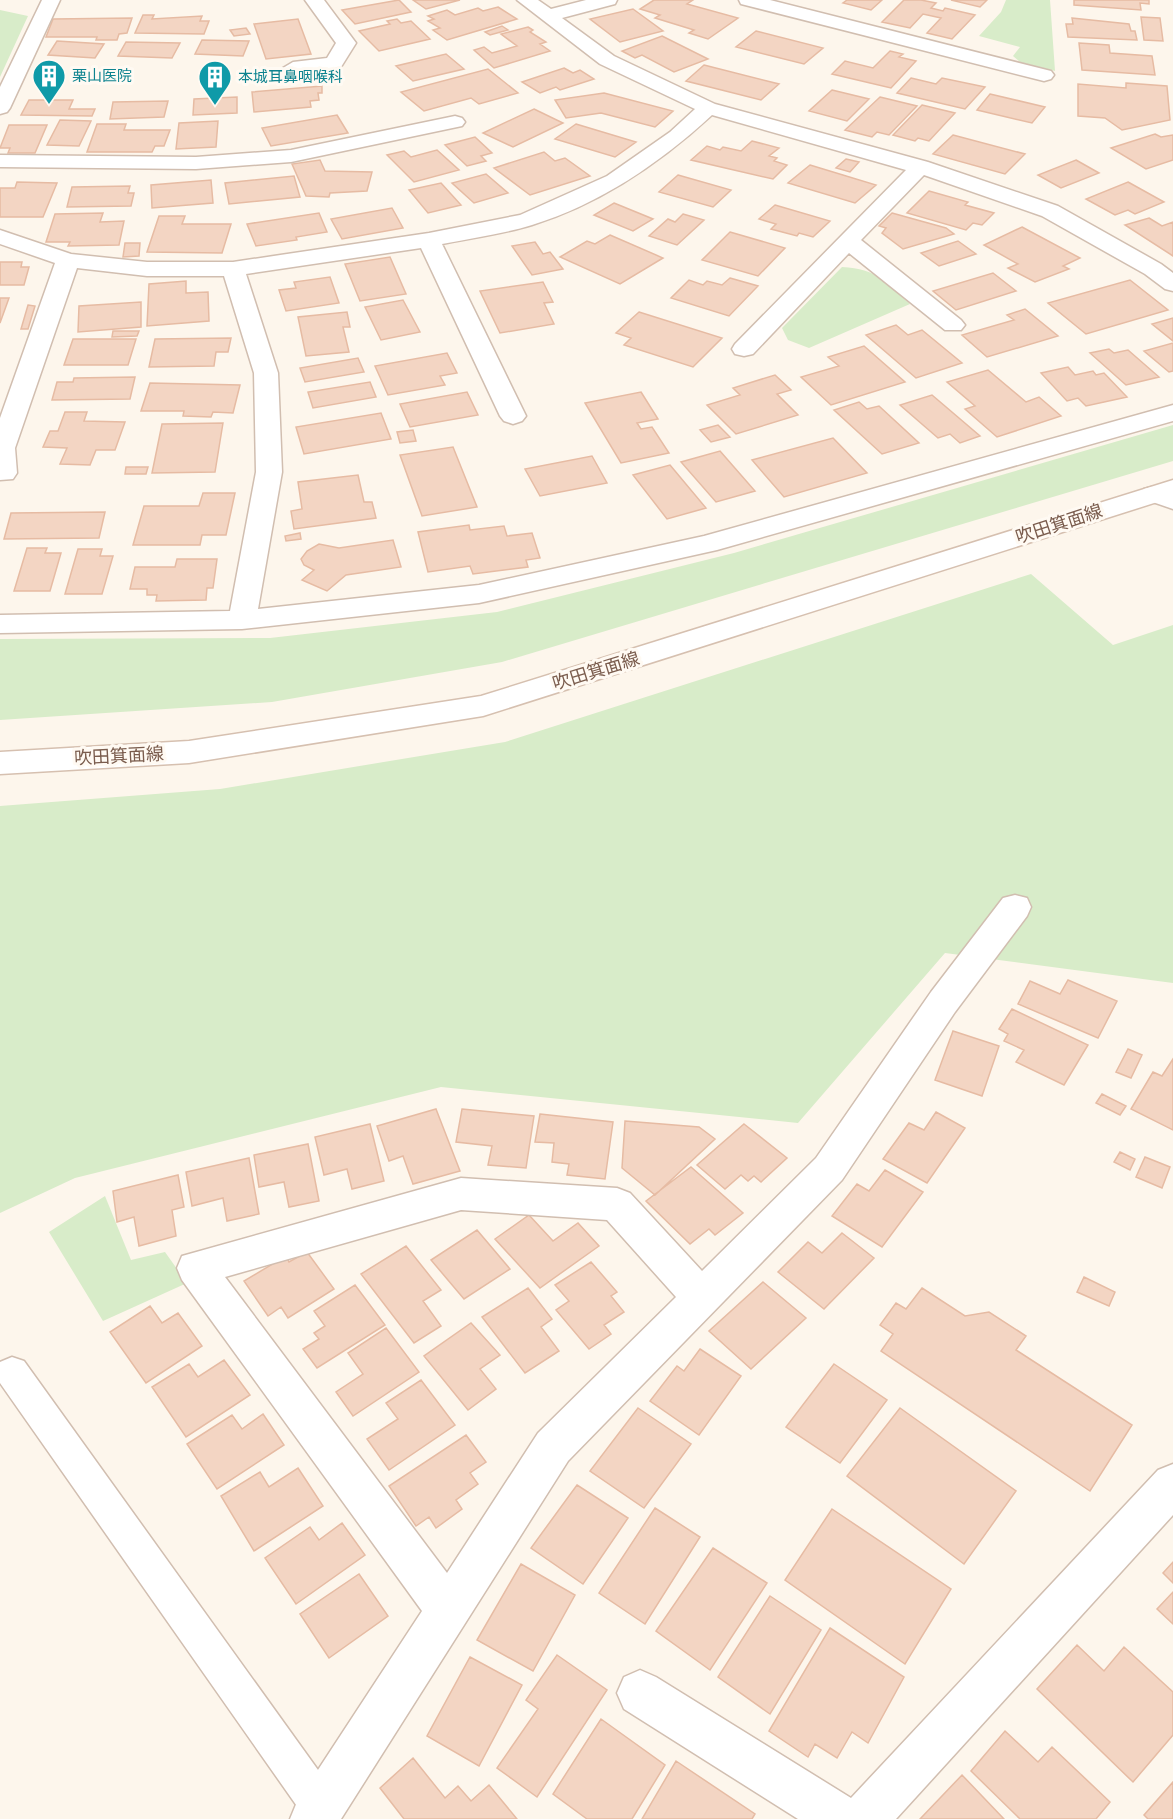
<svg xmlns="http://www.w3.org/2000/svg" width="1173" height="1819" font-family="'Open Sans','Noto Sans JP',sans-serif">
  <rect width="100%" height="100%" fill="#fdf6ec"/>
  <!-- green -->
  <path fill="#d8ecc9" d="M1006 0H1050L1055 71 1020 62 1013 56 1020 47 979 36 1001 12Z
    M0 10 28 16 0 77Z
    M842 267C878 269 885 282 910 304L809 348 788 340 782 328Z
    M1173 425V461L502 662 272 702 0 720V639L270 638 497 612 734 553Z
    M1031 574 1113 645 1173 625V983L945 953 798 1123 441 1087 75 1178 0 1213V806L220 789 505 742Z
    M105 1196 131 1260 165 1252 187 1283 103 1321 49 1232Z"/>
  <!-- building -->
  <path fill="#f3d5c3" stroke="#e6bba3" stroke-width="1.5" d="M399 0 411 12 355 24 342 10Z
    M413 0H460L426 9Z
    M654 0H693L687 4 738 18 708 39 689 33 694 30 655 18 660 15 640 9Z
    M847 0H882L871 10 843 3Z
    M904 0H921L936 3 931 8 943 11 945 8 975 15 952 39 927 33 941 18 923 14 910 28 882 22Z
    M951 0H987L980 7Z
    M1074 0H1149V4L1140 3 1141 10 1074 5Z
    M498 7 517 19 447 40 433 30 440 28 428 21 434 19 428 16 447 10 455 15 478 8 483 11Z
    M633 9 663 31 620 42 590 19Z
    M143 15H154L152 19 202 16 200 21H209L204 34 135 33Z
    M1141 17 1160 18 1163 41 1144 40Z
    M132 18 127 33 119 34 117 40H96L97 37H46L53 19Z
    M1072 18 1129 24 1131 31H1135L1137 40 1068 37 1066 24H1073Z
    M298 19 311 54 266 59 254 24Z
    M397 19 401 23 411 21 430 39 379 51 359 31 390 24 387 21Z
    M502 26 508 30 490 35 485 32Z
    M528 27 533 30 530 32 546 42 540 44 550 51 494 68 474 50 484 47 492 53 517 46 501 34Z
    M246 28 250 34 234 36 230 30Z
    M756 31 823 48 804 64 736 47Z
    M662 36 708 59 674 72 642 55 635 58 622 51Z
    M202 40 249 41 243 56 195 54Z
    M57 41 104 44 95 58 48 55Z
    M126 42 180 43 172 58 118 56Z
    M1079 43 1109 45 1110 53 1152 56 1155 75 1082 70Z
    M890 51 903 54 899 57 916 61 891 88 832 74 845 61 873 68Z
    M446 54 464 69 413 81 396 66Z
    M704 65 779 84 761 100 686 81Z
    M564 68 573 73 580 70 594 79 560 90 556 87 540 93 522 82Z
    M488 69 518 93 479 104 471 98 424 111 401 92Z
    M911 78 936 84 942 78 985 87 965 109 897 93Z
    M1126 83 1167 86 1170 120 1122 130 1105 118 1078 116V84L1126 88Z
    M322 86V93H318L319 100 310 101 311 107 254 112 252 92Z
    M832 90 869 99 847 121 809 111Z
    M604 93 673 111 655 127 601 113 566 118 555 100Z
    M990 94 1045 107 1032 123 977 110Z
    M237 97V113L193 115 194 99Z
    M880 97 917 106 889 135 877 132 872 137 845 130Z
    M29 100H73L69 109H95L92 116 21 115Z
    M168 101 164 117 110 119 113 102Z
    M922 105 955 113 929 141 918 138 915 141 893 135Z
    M534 109 563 123 513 147 483 133Z
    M337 115 348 133 271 146 262 128Z
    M60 120 91 121 79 146 47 145Z
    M218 121 216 147 176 149 179 123Z
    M97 124H126L124 130H170L164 146H155L152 152H87Z
    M576 124 636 142 615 157 555 139Z
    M9 125H47L35 153H8L10 148H0Z
    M1155 134 1161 137 1173 135V160L1146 169 1111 148Z
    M953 135 1025 154 1005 174 933 154Z
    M475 137 492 153 481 156 486 161 467 166 445 145Z
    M752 141 779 148 769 156 777 158 774 161 787 165 773 179 691 160 707 146 720 150 723 147 741 151Z
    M437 150 459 170 414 182 387 155 404 151 411 157Z
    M544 152 555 161 565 158 590 176 530 195 494 168Z
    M846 159 859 162 850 172 836 168Z
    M320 160 325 171 372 172 367 191 330 193 329 197 306 196 292 164Z
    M1076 160 1099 173 1061 188 1038 175Z
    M810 165 876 185 855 203 788 183Z
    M486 174 508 193 474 203 452 183Z
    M678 175 731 190 713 207 659 192Z
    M294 176 300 197 229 204 225 183Z
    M211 180 213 203 152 208 151 185Z
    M17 182 57 183 43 217H0V188H15Z
    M1128 182 1164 202 1135 214 1128 210 1115 215 1086 199Z
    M441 183 461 205 428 213 409 190Z
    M130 186 128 193H134L131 206 67 207 72 187Z
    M929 191 968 202 965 205 994 213 982 225 973 223 966 230 907 213Z
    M614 203 653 219 633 231 594 215Z
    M775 205 830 221 813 237 799 233 797 236 771 229 776 224 759 219Z
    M392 208 403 228 342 239 331 219Z
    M103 213 100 222 124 221 119 245 68 246 70 242H46L55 214Z
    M319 213 327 232 296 237 297 240 256 246 247 224Z
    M892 213 946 228 954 234 903 249 882 233 886 228 879 226Z
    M683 214 704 220 677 245 649 236 668 219 675 222Z
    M159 216H185L182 224H231L222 253 147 252Z
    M1149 218 1162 226 1173 222V256L1125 225Z
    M1022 227 1080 258 1063 266 1069 269 1035 282 1008 268 1018 264 984 245Z
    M730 232 785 248 758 276 702 260Z
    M610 235 663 258 620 284 560 257 587 241 595 244Z
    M958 241 976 254 939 266 921 253Z
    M535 242 543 254 550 252 563 269 532 275 512 246Z
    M125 243H140L139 256 123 257Z
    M390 257 406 294 360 301 345 264Z
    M0 262H22L21 267H29L24 285H0Z
    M993 273 1016 291 956 310 933 291Z
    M330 277 339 303 286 311 279 290 296 288 294 282Z
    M730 278 758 286 729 316 671 298 689 280 703 285 707 281 722 285Z
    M1130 280 1168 310 1086 334 1048 303Z
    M186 281V293L208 292 209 321 147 326 149 284Z
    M543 282 553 302 544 303 554 324 500 333 480 291Z
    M0 298H9L0 323Z
    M403 300 420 332 381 340 365 307Z
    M141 302V327L78 332 79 306Z
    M28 305 35 306 28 329H21Z
    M1025 309 1058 336 987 357 962 335 1014 320 1007 315Z
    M347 312 350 327H343L349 352 306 356 298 317Z
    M639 312 722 338 693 367 624 345 631 338 616 333Z
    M1173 318V341L1152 324Z
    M896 325 908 335 922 330 962 363 916 378 866 335Z
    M113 331H139L137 336 112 337Z
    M231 338 228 352H216L214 366 149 367 155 339Z
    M73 339H136L128 365H64Z
    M1173 343V371L1169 372 1144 351Z
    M864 346 905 382 831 405 801 377 839 366 828 357Z
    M1109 349 1114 353 1128 350 1159 377 1126 385 1090 353Z
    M447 353 457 373 440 376 445 385 388 395 375 366Z
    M358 358 364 372 305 382 300 368Z
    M1068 367 1075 375 1093 371 1096 375 1104 373 1127 397 1086 406 1078 398 1067 401 1041 373Z
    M988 370 1026 402 1039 397 1061 416 997 437 965 409 975 406 947 382Z
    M775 375 791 390 777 394 798 415 736 434 707 405 740 395 733 388Z
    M135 377 130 399 52 400 57 382H73L74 378Z
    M370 382 376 397 313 408 308 392Z
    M150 383 240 385 233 413 213 412 211 417 183 416 184 411H141Z
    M467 392 478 415 410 427 400 404Z
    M641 392 658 419 637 423 641 429 652 427 669 453 621 463 585 403Z
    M932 395 980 436 960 443 950 434 938 438 900 405Z
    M859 402 867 409 879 406 919 443 882 454 834 410Z
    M65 412H87L84 421 125 422 115 450H96L90 465 60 464 67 448 43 447 50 431H58Z
    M381 413 391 439 304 454 296 427Z
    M223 423 215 472 152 473 162 424Z
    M718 425 730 437 711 442 700 430Z
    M413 430 416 441 400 443 397 432Z
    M833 438 867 473 784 497 752 460Z
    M453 447 477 507 422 516 400 455Z
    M720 451 755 491 716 502 681 462Z
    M592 456 607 483 540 496 525 469Z
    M670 465 706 508 667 519 633 475Z
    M126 467H148L146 474H125Z
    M358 475 364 502H372L376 518 294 529 291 511 302 509 298 482Z
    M203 493H235L226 535H202L200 545H133L144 506H199Z
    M105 512 99 538 4 539 11 513Z
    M469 525 470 530 504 526 507 536 532 533 540 558 526 560 528 567 473 574 470 566 428 572 418 532Z
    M300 533 301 539 286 541 285 536Z
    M393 540 401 567 346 575 327 591 302 580 314 570 304 565 301 559 307 551 319 544 339 548Z
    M27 548H47L45 553H61L50 591H14Z
    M78 549H102L100 556H113L102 594H65Z
    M177 559H217L213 588H207L206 600 156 601 157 595H147V589H130L135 567H175Z
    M1068 980 1117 1001 1098 1038 1018 1004 1030 981 1060 994Z
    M1012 1009 1088 1045 1064 1085 1016 1062 1024 1050 1004 1041 1008 1034 999 1029Z
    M953 1031 999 1046 982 1096 935 1080Z
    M1128 1049 1142 1055 1131 1078 1116 1072Z
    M1173 1059V1130L1131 1109 1153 1072 1162 1076Z
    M1102 1094 1126 1106 1120 1115 1096 1103Z
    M436 1109 460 1171 413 1184 403 1156 389 1161 377 1126Z
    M462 1109 534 1116 526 1168 488 1165 492 1146 456 1142Z
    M936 1112 965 1128 927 1183 883 1159 909 1123 924 1130Z
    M540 1114 613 1122 605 1179 567 1175 569 1164 552 1162 554 1143 535 1142Z
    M625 1121 699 1127 715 1139 655 1195 622 1168Z
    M370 1124 384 1181 352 1189 347 1169 324 1175 315 1137Z
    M744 1124 787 1158 761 1182 754 1176 748 1181 741 1175 725 1189 697 1165Z
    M308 1144 319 1201 289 1207 284 1182 259 1187 254 1155Z
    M1120 1152 1135 1159 1130 1170 1114 1162Z
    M1145 1157 1170 1167 1162 1188 1136 1177Z
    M249 1158 259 1214 227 1221 223 1198 192 1206 186 1172Z
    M691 1167 743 1213 715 1235 709 1229 690 1244 646 1201Z
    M885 1170 923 1192 882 1247 832 1216 857 1184 869 1191Z
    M178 1175 184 1207 172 1210 176 1236 139 1246 134 1217 117 1222 113 1191Z
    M529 1215 553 1241 578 1223 599 1246 540 1288 495 1239Z
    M477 1230 510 1269 464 1299 431 1260Z
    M842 1233 874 1258 824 1309 778 1272 808 1242 822 1253Z
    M406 1246 441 1290 423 1301 441 1326 414 1343 361 1274Z
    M307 1252 334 1289 288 1318 281 1307 268 1316 244 1281 286 1256 289 1262Z
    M591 1262 617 1292 611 1296 624 1312 604 1325 611 1334 589 1349 556 1310 569 1301 555 1285Z
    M1084 1277 1115 1292 1109 1306 1077 1292Z
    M763 1282 806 1318 751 1369 709 1331Z
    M355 1285 385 1325 317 1368 303 1349 319 1339 314 1333 325 1326 314 1311Z
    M528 1288 552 1319 541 1327 559 1351 525 1373 482 1317Z
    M922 1288 965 1316 989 1312 1026 1336 1016 1350 1132 1425 1090 1491 881 1351 893 1334 880 1325 896 1303 906 1309Z
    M150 1306 162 1323 178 1313 202 1346 146 1383 110 1332Z
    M471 1323 500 1355 480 1369 496 1389 468 1410 424 1356Z
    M386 1328 419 1372 353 1416 336 1392 363 1374 348 1353Z
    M700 1349 741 1376 699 1435 650 1401 677 1366 684 1371Z
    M224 1360 250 1395 186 1437 152 1387 189 1364 198 1377Z
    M834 1364 887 1400 840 1463 786 1427Z
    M421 1380 455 1425 389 1470 367 1439 398 1419 386 1403Z
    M638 1408 691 1444 644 1508 590 1471Z
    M900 1408 1016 1491 964 1564 847 1476Z
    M263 1414 284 1445 217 1489 187 1444 232 1415 242 1429Z
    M466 1435 486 1462 470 1473 478 1484 456 1500 462 1509 436 1528 429 1517 416 1526 389 1486Z
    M298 1468 323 1506 254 1551 221 1496 260 1472 269 1487Z
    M577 1485 628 1518 583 1584 531 1548Z
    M655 1508 700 1537 645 1624 599 1593Z
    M832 1509 951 1589 905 1664 785 1580Z
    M342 1523 365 1555 296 1604 265 1558 310 1527 319 1540Z
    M713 1548 767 1583 710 1670 656 1631Z
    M1173 1562V1583L1163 1573Z
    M521 1564 575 1595 533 1671 477 1640Z
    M359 1574 388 1616 329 1658 300 1614Z
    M1173 1592V1624L1157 1609Z
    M770 1596 821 1630 770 1714 718 1677Z
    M830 1628 904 1677 868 1743 852 1732 837 1758 815 1744 808 1757 769 1731Z
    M1077 1645 1104 1671 1124 1647 1173 1692V1735L1133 1782 1037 1689Z
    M557 1655 607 1690 537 1797 497 1768 538 1709 526 1700Z
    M470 1657 522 1685 479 1766 427 1736Z
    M601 1719 665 1765 632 1819H587L553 1794Z
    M1005 1731 1038 1762 1052 1747 1110 1802 1096 1819H1020L971 1771Z
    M413 1758 445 1798 458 1786 471 1801 489 1785 517 1819H404L380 1788Z
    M676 1761 755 1814 752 1819H642Z
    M962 1775 1004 1819H920Z
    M1173 1782V1819H1148L1144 1815Z"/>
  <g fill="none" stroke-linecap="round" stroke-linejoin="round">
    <defs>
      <path id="service" d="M1152 487 1173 494V509L1144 499 1141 494 1144 489Z
        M12 1357 24 1361 336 1795 341 1809 337 1819H306L0 1383V1362Z"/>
      <path id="minor" d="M42 0H60L10 108 7 112 0 114V87Z
        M305 0H324L356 43 341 67 293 74 283 68 293 62 327 58 336 43Z
        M517 0H538L551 9 586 0H617L615 4 562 18 614 56 715 104 928 162 1058 206 1161 264 1173 273V291L1165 289 1145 274 1042 216 924 175 861 240 961 320 965 325 961 330H945L849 253 753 354 744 356 735 354 732 349 735 344 906 170 712 115C660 163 600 204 532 225 503 234 472 238 442 244L526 416 522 421 513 424 504 421 500 416 421 248 246 274 278 373 282 472 258 609 479 585 704 536 1173 405V421L717 550 479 603 242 629 0 633V615L230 611 256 472 254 373 224 276H147L77 268 15 448 17 473 13 479 0 480V418L55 263 0 244V230L71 254 147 262H233L429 233 520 215 607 176 670 132 695 109 600 64Z
        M739 0H770L1051 71 1054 75 1051 79 1044 81 741 4Z
        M455 116 462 118 465 122 462 126 291 162 196 169 0 167V155L196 157 291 150Z
        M1015 895 1027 898 1031 907 1027 916 955 1012 842 1180 568 1461 341 1819H290L297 1802 422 1611 182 1280 177 1268 182 1256 461 1178 617 1188 630 1193 702 1271 816 1158 931 992 1003 898ZM461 1210 607 1220 676 1297 538 1433 447 1573 225 1277Z
        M1173 1464V1515L896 1819H798L624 1709 617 1693 624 1677 640 1670 656 1677 851 1798 1158 1470Z"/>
      <path id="secondary" d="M1173 480V497L483 716 189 763 0 774V752L189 741 481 696Z"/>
    </defs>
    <!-- service casing -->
    <use href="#service" stroke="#d1beb0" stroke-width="3"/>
    <!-- minor casing -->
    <use href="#minor" stroke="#d1beb0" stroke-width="3"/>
    <!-- secondary casing -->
    <use href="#secondary" stroke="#d6c0b0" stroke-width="3"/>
    <!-- service -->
    <use href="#service" fill="#fff" fill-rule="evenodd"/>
    <!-- minor -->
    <use href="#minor" fill="#fff" fill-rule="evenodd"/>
    <!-- secondary -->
    <use href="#secondary" fill="#fff" fill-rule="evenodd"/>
  </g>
  <!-- icons -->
  <defs>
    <symbol id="building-pin" viewBox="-11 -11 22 30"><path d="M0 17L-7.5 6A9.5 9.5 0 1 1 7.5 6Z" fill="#0f9aa8" stroke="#fffaf3"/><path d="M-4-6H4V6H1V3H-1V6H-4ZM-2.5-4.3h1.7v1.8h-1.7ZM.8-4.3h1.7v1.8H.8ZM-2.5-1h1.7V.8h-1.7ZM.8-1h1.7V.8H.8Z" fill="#fff"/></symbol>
  </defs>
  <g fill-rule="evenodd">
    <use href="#building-pin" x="30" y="57" width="38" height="52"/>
    <use href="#building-pin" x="196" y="58" width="38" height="52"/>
  </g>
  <g text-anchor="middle" stroke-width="6" stroke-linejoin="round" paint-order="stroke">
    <!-- far-culture labels -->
    <g font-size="15" fill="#0d838f" stroke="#fffaf3" text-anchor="start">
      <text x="72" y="81">栗山医院</text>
      <text x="238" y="82">本城耳鼻咽喉科</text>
    </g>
    <!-- street labels -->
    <g font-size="18" fill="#7a5c4d" stroke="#fffaf3">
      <text transform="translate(1059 524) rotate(-18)" y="6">吹田箕面線</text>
      <text transform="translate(596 671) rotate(-17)" y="6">吹田箕面線</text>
      <text transform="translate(119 756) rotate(-3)" y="6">吹田箕面線</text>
    </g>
  </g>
</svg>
